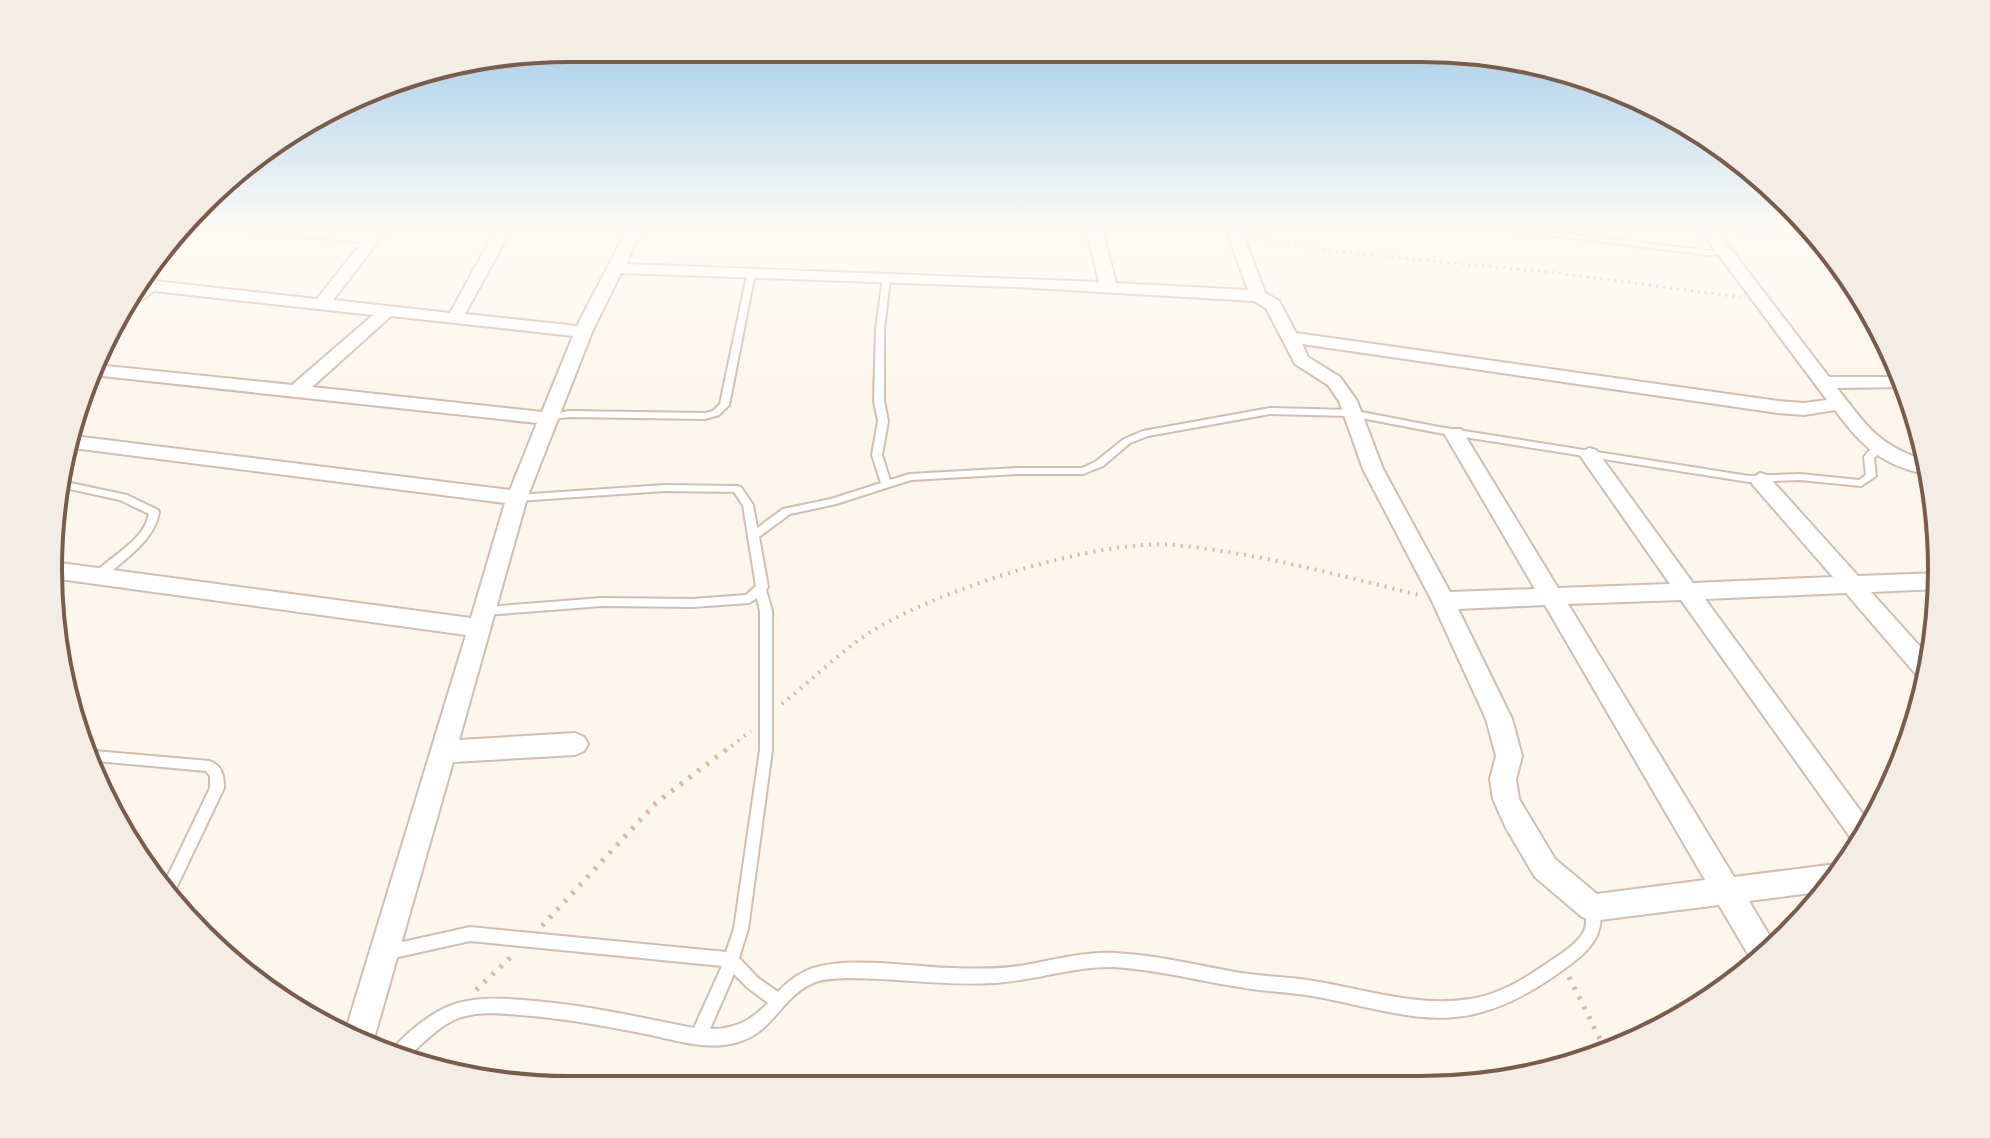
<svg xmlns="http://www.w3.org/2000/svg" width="1990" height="1138" font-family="'DejaVu Sans',sans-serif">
  <rect width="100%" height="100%" fill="#fdf6ec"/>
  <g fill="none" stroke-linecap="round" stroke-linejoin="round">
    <defs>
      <path id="lane" d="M1475 226H1501L1710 251 1725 250 1729 252 1725 254 1710 255Z
        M748 271 755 273 729 405 719 415 705 419 569 417 545 420 543 418 545 416 569 411 705 413 713 411 720 404Z
        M883 276 890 278 884 330V401L888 421 882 455 890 480 910 474 1017 468H1082L1095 462 1124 439 1143 431 1270 408 1351 410 1439 427 1749 476 1800 474 1859 480 1866 475 1864 457C1868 451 1875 445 1882 447L1884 449 1874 458 1876 476 1861 486 1800 480 1749 482 1439 433 1351 416 1270 414 1148 436 1130 443 1103 466 1083 474H1017L911 480 836 504 790 514 759 537 768 587 766 590 772 611V750L748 929 739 958 758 978 778 992C788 981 799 973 813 968 849 956 913 967 952 968 974 969 997 969 1019 966 1051 961 1082 951 1115 953 1158 955 1199 966 1241 973 1267 977 1294 977 1320 982 1369 991 1420 1007 1470 999 1498 995 1523 980 1546 964 1559 955 1575 946 1583 933 1589 923 1584 913 1587 903L1592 901 1597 903C1608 930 1591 949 1571 964 1542 986 1510 1006 1474 1014 1424 1026 1368 1006 1318 997 1292 992 1266 992 1240 987 1198 981 1156 969 1113 967 1073 966 1034 981 993 983 945 986 896 978 847 978 835 979 822 978 811 984 776 1001 773 1039 724 1045 697 1048 671 1039 646 1034 604 1026 562 1018 520 1015 499 1013 473 1011 454 1020 434 1030 418 1048 402 1062L387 1056C402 1036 432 1011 455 1004 477 997 501 998 523 1000 581 1004 637 1017 694 1028L722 966 470 941 385 960 380 958 378 953 380 948 385 946 470 927 726 952 734 929 760 750V611L757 598 749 603 693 607 602 606 486 615 482 614 480 611 482 608 486 607 602 598 693 599 746 595 756 586 743 505 734 492 665 491 517 501 512 498 517 495 665 485 737 486 741 487 753 505 757 528 783 509 831 499 881 483 872 455 878 421 874 401 876 330ZM734 974 748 988 768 1003C751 1021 735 1029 710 1029Z
        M61 481 127 495 158 510 159 512C155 541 122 561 101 580L97 581 91 577C108 557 144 542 149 514L120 500 61 487Z
        M83 750 209 761C222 765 224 775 224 788L171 899H169L162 888 210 788V776L206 771 86 760Z"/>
      <path id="street" d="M243 226H297L369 234 375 226H390L333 300 450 313 498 226H513L465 314 577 326 629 226H644L626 264 1099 282 1086 226H1101L1116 283 1248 290 1225 226H1240L1265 293 1279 301 1296 333 1778 401 1804 403 1827 400 1700 230 1703 226H1723L1717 231 1829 377H1903L1907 387 1837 388C1869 429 1878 445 1929 462L1931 475C1884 467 1862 447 1835 410L1804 415 1778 413 1302 344 1308 357 1340 377 1357 401 1383 469 1450 592 1535 589 1444 433 1447 429H1461L1558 588 1670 584 1579 454 1589 448 1596 450 1693 583 1833 577 1753 485 1750 480 1760 473 1767 475 1858 576 1940 573 1939 589 1871 592 1932 660 1927 681 1920 679 1846 593 1705 599 1873 828 1858 848 1681 600 1568 604 1734 877 1836 864 1844 867 1825 891 1749 901 1777 948 1755 966 1719 905 1592 921 1582 917 1535 877 1506 828 1493 799 1490 779 1496 756 1486 719 1432 601 1363 469 1339 401 1328 385 1295 364 1266 308 1254 301 1014 287 621 273 592 332 527 498 459 740 575 733 584 737 588 744 584 751 575 755 453 762 371 1049 344 1036 466 635 52 578 53 562 471 618 505 503 65 447 66 435 510 490 537 423 93 375 97 365 292 385 373 315 154 291 130 309 122 310 130 293 136 289 132 288 136 279 317 299 362 242 250 231ZM391 316 573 336 542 412 312 387ZM1545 605 1705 880 1597 894 1555 859 1519 799 1516 779 1522 756 1512 719 1458 609Z
        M1728 226H1811L1816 233 1735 231Z"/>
    </defs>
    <!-- lane casing -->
    <use href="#lane" stroke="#d1beb0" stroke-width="4"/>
    <!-- street casing -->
    <use href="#street" stroke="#d1beb0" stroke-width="4"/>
    <!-- path-far2 -->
    <path stroke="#d9b8a5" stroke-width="3" stroke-dasharray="2 5" stroke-linecap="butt" d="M1253 238 1339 252 1557 273 1740 297"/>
    <!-- path-far1 -->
    <path stroke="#d9b8a5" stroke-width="4" stroke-dasharray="2 6" stroke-linecap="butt" d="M782 704C812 680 845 647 877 628 945 588 1096 539 1174 545 1258 553 1338 575 1419 595
      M725 751 751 731"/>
    <!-- path -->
    <path stroke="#d9b8a5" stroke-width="5" stroke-dasharray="3 8" stroke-linecap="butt" d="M542 926 656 803 727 749
      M1569 977 1607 1053
      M476 990 513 955"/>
    <!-- lane -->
    <use href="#lane" fill="#fff" fill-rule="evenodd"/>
    <!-- street -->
    <use href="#street" fill="#fff" fill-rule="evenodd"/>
  </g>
  <!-- sky -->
  <linearGradient id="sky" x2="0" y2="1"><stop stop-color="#97c7e8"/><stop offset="0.59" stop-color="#fefbf6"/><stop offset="1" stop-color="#fefbf6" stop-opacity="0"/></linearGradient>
  <rect width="1990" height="386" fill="url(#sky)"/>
  <!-- crop -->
  <path d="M0 0H1990V1138H0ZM569 62H1421A507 507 0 0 1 1928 569V569A507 507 0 0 1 1421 1076H569A507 507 0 0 1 62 569V569A507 507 0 0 1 569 62Z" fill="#f4ede6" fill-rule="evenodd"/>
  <path fill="none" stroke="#7a5c4d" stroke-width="4" d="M569 62H1421A507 507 0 0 1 1928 569V569A507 507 0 0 1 1421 1076H569A507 507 0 0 1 62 569V569A507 507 0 0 1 569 62Z"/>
</svg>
